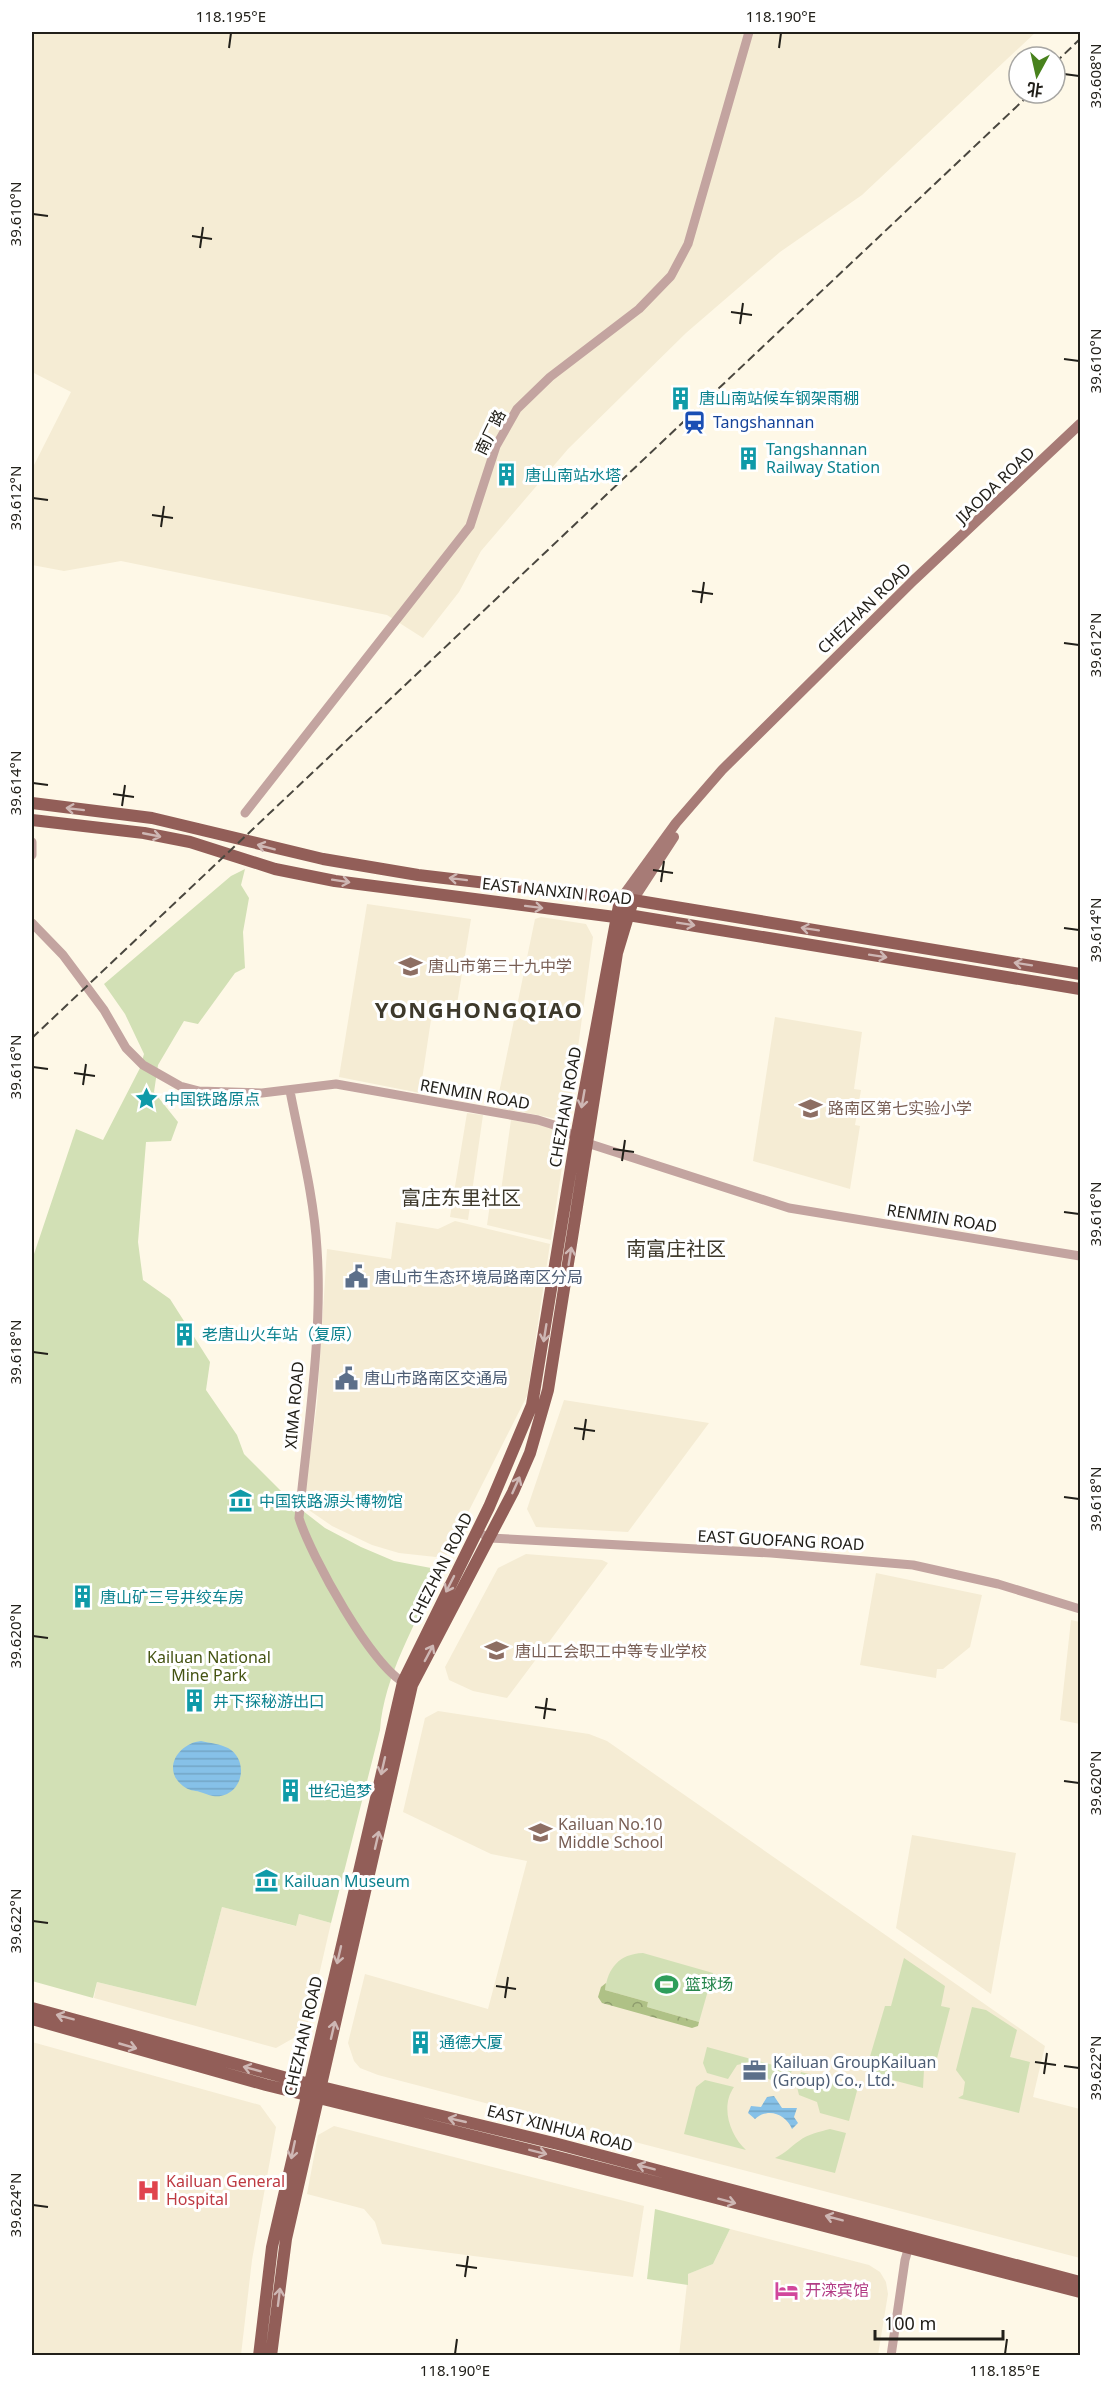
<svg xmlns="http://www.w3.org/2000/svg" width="1112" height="2387" font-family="'Noto Sans','Noto Sans SC',sans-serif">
  <defs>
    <pattern id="forest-crowns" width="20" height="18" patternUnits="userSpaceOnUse" patternTransform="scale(1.5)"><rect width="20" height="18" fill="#afc186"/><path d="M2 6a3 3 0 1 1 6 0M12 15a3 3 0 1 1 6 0" fill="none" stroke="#8e9c6d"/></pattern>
    <pattern id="water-rules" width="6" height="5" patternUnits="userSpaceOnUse" patternTransform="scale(1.5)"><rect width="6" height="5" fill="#86c1e8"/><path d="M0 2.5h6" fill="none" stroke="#73a6c6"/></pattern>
  </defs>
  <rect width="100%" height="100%" fill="#fef8e7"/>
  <!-- built -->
  <path fill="#f5ecd4" d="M32 32H1036L862 195 780 252 686 333 568 449 481 551 459 592 423 638 387 615 121 561 64 571 32 565V469L71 392 32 372Z
    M367 904 471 919 455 1016 432 1013 420 1093 339 1077Z
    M541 917 586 924 593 937 568 1121 496 1107 535 919Z
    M775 1017 862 1032 854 1089 861 1090 855 1125 860 1126 850 1189 753 1161Z
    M467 1113 483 1115 468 1220 450 1217Z
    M511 1120 551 1126 565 1135 566 1140 551 1240 487 1225 490 1204 499 1205Z
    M455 1221 550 1244 527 1396 445 1558 399 1553 372 1545 332 1526 303 1506 317 1404 327 1249 391 1259 396 1222 438 1229Z
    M564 1400 709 1423 628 1532 536 1527 527 1509Z
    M526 1554 602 1560 608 1563 507 1698 473 1691 449 1680 445 1667 498 1568Z
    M876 1573 982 1595 970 1647 943 1669H937L936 1678 860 1665Z
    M1071 1620 1080 1622V1724L1060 1720Z
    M438 1711 589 1734 607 1741 1045 2046 1033 2097 1080 2109V2258L378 2075 360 2068 354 2061 348 2043 365 1974 488 2009 527 1861 491 1854 403 1812 425 1718Z
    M912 1835 1016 1853 991 1994 896 1928Z
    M222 1907 295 1926 299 1914 331 1923 306 2031 276 2048 94 1998 97 1982 196 2006Z
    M32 2042 260 2105 276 2127 252 2260 241 2355H32Z
    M334 2126 644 2206 633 2277 382 2244 375 2222 364 2209 307 2194 318 2135Z
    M730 2229 869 2265 880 2272 886 2282 888 2294 878 2355 679 2356 688 2274 713 2264Z"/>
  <!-- green -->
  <path fill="#d2e0b5" d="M245 869 241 885 249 898 243 932 245 968 235 973 198 1024 184 1021 158 1065 154 1092 178 1122 171 1141 146 1142 138 1242 143 1280 170 1299 210 1362 206 1390 237 1435 244 1454 294 1504 325 1528 361 1547 394 1561 431 1568 436 1575C416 1626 384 1675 380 1730L331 1923 299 1914 296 1926 222 1907 196 2006 97 1982 93 1998 32 1981V1260L76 1129 103 1140 140 1068 144 1054 125 1014 104 984 231 876Z
    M643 1953 713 1973 699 2022 647 2007 648 2002 605 1990C608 1968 619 1954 643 1953Z
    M904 1958 945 1986 941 2006 950 2008 936 2062 930 2063 924 2070 923 2088 869 2074 866 2070 885 2006H891Z
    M972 2007 986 2010 1017 2030 1010 2057 1030 2062 1019 2113 958 2098 963 2095 965 2082 956 2070Z
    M707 2047 792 2070 790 2076C771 2092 763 2071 749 2062L737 2065 728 2079 707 2073 703 2063Z
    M801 2072 858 2087 849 2121 820 2113 817 2102 799 2095 797 2087Z
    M705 2080 734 2087C720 2107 730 2135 746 2150L684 2134 696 2087Z
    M830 2129 846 2133 835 2173 775 2158C786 2153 790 2147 799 2141 808 2134 819 2132 830 2129Z
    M655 2209 730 2229 713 2264 688 2274V2285L647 2279Z"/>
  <!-- forest -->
  <path fill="url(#forest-crowns)" d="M606 1983 605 1990 648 2002 647 2007 699 2022 698 2026 692 2028 602 2003 598 1997 601 1987Z"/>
  <!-- water -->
  <path fill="url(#water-rules)" d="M201 1741C210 1743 220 1744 228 1748 246 1758 245 1785 227 1794 216 1799 210 1795 200 1792 194 1790 189 1791 183 1786 161 1769 179 1743 201 1741Z
    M774 2096 782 2108H797L794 2117 798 2123 792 2129C786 2114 768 2107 755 2119L748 2113 751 2106 761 2107 767 2097Z"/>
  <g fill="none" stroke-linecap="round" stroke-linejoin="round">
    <!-- tertiary -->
    <path stroke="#c3a4a0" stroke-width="9" d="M245 813 470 526 496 446 517 409 550 377 639 309 671 276 688 244 749 32
      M32 842V855
      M32 923 63 955 104 1010 126 1048 143 1065 180 1086 199 1091 262 1093 336 1084 538 1120 554 1125 587 1143 789 1208 1080 1256
      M290 1091C300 1143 314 1196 317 1249 323 1334 307 1433 299 1518 310 1554 373 1670 407 1684
      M484 1535 490 1538 771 1553 913 1565 998 1584 1080 1609
      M891 2356 905 2260 910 2243"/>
    <!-- secondary -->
    <path stroke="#a77b76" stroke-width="10" d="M620 900 676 823 722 770 914 580 1080 424
      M633 900 674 837"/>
    <!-- primary -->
    <path stroke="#925e58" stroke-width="12" d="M32 803 152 818 323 859 418 875 633 900 1080 974
      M32 820 144 833 190 842 275 869 335 881 615 917 628 915 1080 989
      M32 2008 309 2084 558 2144 1080 2282
      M32 2019 266 2085 550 2155 1080 2292
      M259 2356 272 2247 403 1682 489 1507 532 1405 576 1137 620 900
      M271 2356 286 2239 412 1685 513 1492 530 1453 548 1390 617 953 633 900"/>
    <!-- rail -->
    <path stroke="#4a473f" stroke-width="2" stroke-dasharray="9 4.5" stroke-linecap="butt" d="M1055 63 1080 39
      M32 1038 1031 93"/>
  </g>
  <!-- one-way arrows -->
  <defs><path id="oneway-shaft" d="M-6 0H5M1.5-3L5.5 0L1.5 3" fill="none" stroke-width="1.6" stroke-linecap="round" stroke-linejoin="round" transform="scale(1.5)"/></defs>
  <g stroke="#ceb7b4">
    <use href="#oneway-shaft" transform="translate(75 809) rotate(-173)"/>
    <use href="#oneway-shaft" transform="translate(152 835) rotate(11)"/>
    <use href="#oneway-shaft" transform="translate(266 847) rotate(-165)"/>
    <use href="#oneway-shaft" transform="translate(458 879) rotate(-173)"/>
    <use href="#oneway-shaft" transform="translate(341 881) rotate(9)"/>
    <use href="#oneway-shaft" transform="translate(534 907) rotate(7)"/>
    <use href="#oneway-shaft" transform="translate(686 924) rotate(9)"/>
    <use href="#oneway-shaft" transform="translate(810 929) rotate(-171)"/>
    <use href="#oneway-shaft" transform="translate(878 956) rotate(9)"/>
    <use href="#oneway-shaft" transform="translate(1023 964) rotate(-171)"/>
    <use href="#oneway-shaft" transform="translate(583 1099) rotate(100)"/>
    <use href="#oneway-shaft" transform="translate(570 1256) rotate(-81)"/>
    <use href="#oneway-shaft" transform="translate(545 1333) rotate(99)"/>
    <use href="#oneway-shaft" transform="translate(516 1485) rotate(-66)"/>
    <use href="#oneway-shaft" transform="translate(450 1584) rotate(117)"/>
    <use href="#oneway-shaft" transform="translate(429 1653) rotate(-62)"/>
    <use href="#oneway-shaft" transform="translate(383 1766) rotate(103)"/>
    <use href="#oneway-shaft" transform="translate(377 1840) rotate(-77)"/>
    <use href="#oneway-shaft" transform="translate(339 1955) rotate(103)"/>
    <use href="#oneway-shaft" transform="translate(65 2017) rotate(-165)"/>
    <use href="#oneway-shaft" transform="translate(333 2030) rotate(-77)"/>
    <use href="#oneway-shaft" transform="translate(128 2046) rotate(16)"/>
    <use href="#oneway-shaft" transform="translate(252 2069) rotate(-165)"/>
    <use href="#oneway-shaft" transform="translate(457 2120) rotate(-167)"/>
    <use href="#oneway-shaft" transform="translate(293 2150) rotate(102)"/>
    <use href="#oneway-shaft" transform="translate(538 2152) rotate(14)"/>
    <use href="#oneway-shaft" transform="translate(646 2167) rotate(-165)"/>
    <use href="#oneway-shaft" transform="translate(727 2201) rotate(15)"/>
    <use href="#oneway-shaft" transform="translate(834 2218) rotate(-165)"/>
    <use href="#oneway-shaft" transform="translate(279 2297) rotate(-83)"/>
  </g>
  <!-- ticks -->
  <path fill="none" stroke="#22201a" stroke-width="2" d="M229 48 231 33M779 48 781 33M1064 74 1079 76M33 214 48 216M192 236 212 239M200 248 203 227M731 312 752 315M740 324 743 303M1064 359 1079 361M33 498 48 500M152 515 173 518M161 527 164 506M692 591 713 594M701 603 704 582M1064 643 1079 645M33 783 48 785M113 794 134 797M122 806 125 785M653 870 673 873M661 882 664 861M1064 928 1079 930M33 1067 48 1069M74 1073 95 1076M83 1085 86 1064M613 1149 634 1152M622 1161 625 1140M1064 1212 1079 1214M33 1352 48 1354M574 1428 595 1431M583 1440 586 1419M1064 1497 1079 1499M33 1636 48 1638M535 1707 556 1710M544 1719 547 1698M1064 1781 1079 1783M33 1921 48 1923M496 1986 516 1989M505 1998 508 1977M1035 2062 1056 2065M1064 2066 1079 2068M1044 2074 1047 2053M33 2205 48 2207M456 2265 477 2268M465 2277 468 2256M455 2354 457 2339M1005 2354 1007 2339"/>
  <!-- icons -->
  <defs>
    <symbol id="building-bare" viewBox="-9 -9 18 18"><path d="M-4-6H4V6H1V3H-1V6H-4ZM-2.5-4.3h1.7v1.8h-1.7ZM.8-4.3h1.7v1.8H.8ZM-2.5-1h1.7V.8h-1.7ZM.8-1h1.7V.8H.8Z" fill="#0f9aa8" stroke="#fff" stroke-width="2.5" paint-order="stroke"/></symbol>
    <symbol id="station-bare" viewBox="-9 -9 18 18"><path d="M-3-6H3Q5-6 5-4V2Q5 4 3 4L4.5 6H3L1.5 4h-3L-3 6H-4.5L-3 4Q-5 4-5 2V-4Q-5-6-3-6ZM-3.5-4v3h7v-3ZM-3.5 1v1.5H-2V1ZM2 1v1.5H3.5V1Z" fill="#1a4fb4" stroke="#fff" stroke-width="2.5" paint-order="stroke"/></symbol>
    <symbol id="school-bare" viewBox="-9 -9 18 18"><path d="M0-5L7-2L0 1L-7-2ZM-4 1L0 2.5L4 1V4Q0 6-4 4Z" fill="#8d6e63" stroke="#fff" stroke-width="2.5" paint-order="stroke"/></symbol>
    <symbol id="sight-bare" viewBox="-9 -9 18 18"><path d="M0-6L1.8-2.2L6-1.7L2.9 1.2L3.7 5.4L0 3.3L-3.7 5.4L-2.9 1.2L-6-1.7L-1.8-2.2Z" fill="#0f9aa8" stroke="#fff" stroke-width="2.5" paint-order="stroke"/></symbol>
    <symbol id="civic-bare" viewBox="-9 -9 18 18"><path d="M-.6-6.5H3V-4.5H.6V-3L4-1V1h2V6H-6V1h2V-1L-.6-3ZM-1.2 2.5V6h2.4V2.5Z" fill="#5c6f8a" stroke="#fff" stroke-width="2.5" paint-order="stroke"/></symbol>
    <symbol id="museum-bare" viewBox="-9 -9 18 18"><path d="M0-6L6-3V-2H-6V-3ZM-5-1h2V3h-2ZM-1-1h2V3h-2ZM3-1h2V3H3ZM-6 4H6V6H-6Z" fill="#0f9aa8" stroke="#fff" stroke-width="2.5" paint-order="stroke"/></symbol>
    <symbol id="stadium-bare" viewBox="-9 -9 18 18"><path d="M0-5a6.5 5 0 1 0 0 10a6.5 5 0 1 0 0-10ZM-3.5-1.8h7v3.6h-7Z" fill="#2e9e5b" stroke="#fff" stroke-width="2.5" paint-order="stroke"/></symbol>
    <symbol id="office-bare" viewBox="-9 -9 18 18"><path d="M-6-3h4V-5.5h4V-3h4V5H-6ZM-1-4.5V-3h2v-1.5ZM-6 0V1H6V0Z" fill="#5c6f8a" stroke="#fff" stroke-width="2.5" paint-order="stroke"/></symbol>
    <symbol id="hospital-bare" viewBox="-9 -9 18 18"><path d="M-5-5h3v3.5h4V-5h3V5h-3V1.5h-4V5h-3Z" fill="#e0444e" stroke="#fff" stroke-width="2.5" paint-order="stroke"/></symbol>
    <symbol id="hotel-bare" viewBox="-9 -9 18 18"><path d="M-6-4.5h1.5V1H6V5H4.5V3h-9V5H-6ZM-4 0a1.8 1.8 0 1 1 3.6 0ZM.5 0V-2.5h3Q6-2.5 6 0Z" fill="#d1479c" stroke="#fff" stroke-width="2.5" paint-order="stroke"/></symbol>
  </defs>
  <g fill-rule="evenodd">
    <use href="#building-bare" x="664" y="382" width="33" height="33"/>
    <use href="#station-bare" x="678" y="406" width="33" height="33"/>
    <use href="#building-bare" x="732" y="442" width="33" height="33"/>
    <use href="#building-bare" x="490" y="458" width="33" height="33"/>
    <use href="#school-bare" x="394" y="950" width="33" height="33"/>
    <use href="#sight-bare" x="130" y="1082" width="33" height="33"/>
    <use href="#school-bare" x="794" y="1092" width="33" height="33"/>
    <use href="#civic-bare" x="340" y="1260" width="33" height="33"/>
    <use href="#building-bare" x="168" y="1318" width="33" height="33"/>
    <use href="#civic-bare" x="330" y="1362" width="33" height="33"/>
    <use href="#museum-bare" x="224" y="1484" width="33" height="33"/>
    <use href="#building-bare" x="66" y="1580" width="33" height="33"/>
    <use href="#school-bare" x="480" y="1634" width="33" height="33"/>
    <use href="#building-bare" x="178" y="1684" width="33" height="33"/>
    <use href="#building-bare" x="274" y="1774" width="33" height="33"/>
    <use href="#school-bare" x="524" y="1816" width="33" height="33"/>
    <use href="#museum-bare" x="250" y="1864" width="33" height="33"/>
    <use href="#stadium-bare" x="650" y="1968" width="33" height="33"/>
    <use href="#building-bare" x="404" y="2026" width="33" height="33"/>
    <use href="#office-bare" x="738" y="2054" width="33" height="33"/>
    <use href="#hospital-bare" x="132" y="2174" width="33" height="33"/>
    <use href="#hotel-bare" x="770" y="2274" width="33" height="33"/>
  </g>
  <g text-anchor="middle" stroke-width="6" stroke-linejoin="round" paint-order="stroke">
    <!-- culture labels -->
    <g font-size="16" fill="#0d838f" stroke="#fff" text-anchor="start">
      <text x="699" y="404">唐山南站候车钢架雨棚</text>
      <text x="766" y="455">Tangshannan<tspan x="766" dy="18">Railway Station</tspan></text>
      <text x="525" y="481">唐山南站水塔</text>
      <text x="164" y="1105">中国铁路原点</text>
      <text x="202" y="1340">老唐山火车站（复原）</text>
      <text x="259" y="1507">中国铁路源头博物馆</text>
      <text x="100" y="1603">唐山矿三号井绞车房</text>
      <text x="213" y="1707">井下探秘游出口</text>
      <text x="308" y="1797">世纪追梦</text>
      <text x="284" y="1887">Kailuan Museum</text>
      <text x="439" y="2048">通德大厦</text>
    </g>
    <!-- transit labels -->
    <g font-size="16" fill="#164399" stroke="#fff" text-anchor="start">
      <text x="713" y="428">Tangshannan</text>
    </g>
    <!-- street labels -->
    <g font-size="16" fill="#22201a" stroke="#fff">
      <text transform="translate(490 432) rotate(-64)" y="6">南厂路</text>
      <text transform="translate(995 485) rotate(-44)" y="6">JIAODA ROAD</text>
      <text transform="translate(864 608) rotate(-44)" y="6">CHEZHAN ROAD</text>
      <text transform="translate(557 891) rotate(6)" y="6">EAST NANXIN ROAD</text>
      <text transform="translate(475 1094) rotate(10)" y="6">RENMIN ROAD</text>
      <text transform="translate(565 1107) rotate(-80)" y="6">CHEZHAN ROAD</text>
      <text transform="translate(942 1218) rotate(9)" y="6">RENMIN ROAD</text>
      <text transform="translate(294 1405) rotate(-85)" y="6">XIMA ROAD</text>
      <text transform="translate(781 1540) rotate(3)" y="6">EAST GUOFANG ROAD</text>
      <text transform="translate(440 1568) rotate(-63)" y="6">CHEZHAN ROAD</text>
      <text transform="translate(303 2036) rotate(-77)" y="6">CHEZHAN ROAD</text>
      <text transform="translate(560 2128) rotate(14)" y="6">EAST XINHUA ROAD</text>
    </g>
    <!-- education labels -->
    <g font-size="16" fill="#785e54" stroke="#fff" text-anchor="start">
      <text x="428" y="972">唐山市第三十九中学</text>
      <text x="828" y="1114">路南区第七实验小学</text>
      <text x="515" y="1657">唐山工会职工中等专业学校</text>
      <text x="558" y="1830">Kailuan No.10<tspan x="558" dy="18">Middle School</tspan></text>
    </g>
    <!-- service labels -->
    <g font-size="16" fill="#4e5e75" stroke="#fff" text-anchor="start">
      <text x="375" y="1283">唐山市生态环境局路南区分局</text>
      <text x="364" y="1384">唐山市路南区交通局</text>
      <text x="773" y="2068">Kailuan GroupKailuan<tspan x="773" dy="18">(Group) Co., Ltd.</tspan></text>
    </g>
    <!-- park labels -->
    <g font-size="16" fill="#455413" stroke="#fff">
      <text x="209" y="1663">Kailuan National<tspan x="209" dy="18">Mine Park</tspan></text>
    </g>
    <!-- leisure labels -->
    <g font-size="16" fill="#27864d" stroke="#fff" text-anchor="start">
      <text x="685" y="1990">篮球场</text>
    </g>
    <!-- health labels -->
    <g font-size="16" fill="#be3a42" stroke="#fff" text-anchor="start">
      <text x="166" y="2187">Kailuan General<tspan x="166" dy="18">Hospital</tspan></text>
    </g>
    <!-- hotel labels -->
    <g font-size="16" fill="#b23c85" stroke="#fff" text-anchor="start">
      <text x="805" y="2296">开滦宾馆</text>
    </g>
    <!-- quarter labels -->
    <g font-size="20" fill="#3e392b" stroke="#fff">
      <text x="461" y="1205">富庄东里社区</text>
      <text x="676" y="1256">南富庄社区</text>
    </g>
    <!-- district labels -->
    <g font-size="22" font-weight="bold" letter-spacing="1.5" fill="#3e392b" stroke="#fff">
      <text x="479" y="1018">YONGHONGQIAO</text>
    </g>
  </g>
  <!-- border -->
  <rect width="1112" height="2387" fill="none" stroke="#ffffff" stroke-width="66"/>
  <!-- north arrow -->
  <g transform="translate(1037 75) rotate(188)"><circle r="28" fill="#ffffff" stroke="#a7a6a3" stroke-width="1.5"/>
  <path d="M0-4.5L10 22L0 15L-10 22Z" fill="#48821d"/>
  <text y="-9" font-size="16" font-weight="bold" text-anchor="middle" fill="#22201a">北</text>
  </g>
  <!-- scale -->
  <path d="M875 2330v9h128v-9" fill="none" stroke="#22201a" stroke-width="3"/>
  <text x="884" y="2330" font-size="18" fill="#22201a" stroke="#ffffff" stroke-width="4.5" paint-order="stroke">100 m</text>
  <rect x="33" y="33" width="1046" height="2321" fill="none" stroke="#22201a" stroke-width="2"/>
  <g font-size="15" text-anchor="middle" fill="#22201a">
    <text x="231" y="22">118.195°E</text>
    <text x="781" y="22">118.190°E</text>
    <text transform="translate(1096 76) rotate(-90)" y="5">39.608°N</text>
    <text transform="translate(16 214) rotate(-90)" y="5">39.610°N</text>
    <text transform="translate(1096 361) rotate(-90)" y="5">39.610°N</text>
    <text transform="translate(16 498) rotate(-90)" y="5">39.612°N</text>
    <text transform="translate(1096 645) rotate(-90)" y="5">39.612°N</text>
    <text transform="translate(16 783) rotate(-90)" y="5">39.614°N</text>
    <text transform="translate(1096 930) rotate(-90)" y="5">39.614°N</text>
    <text transform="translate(16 1067) rotate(-90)" y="5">39.616°N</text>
    <text transform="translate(1096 1214) rotate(-90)" y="5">39.616°N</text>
    <text transform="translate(16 1352) rotate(-90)" y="5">39.618°N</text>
    <text transform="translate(1096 1499) rotate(-90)" y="5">39.618°N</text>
    <text transform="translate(16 1636) rotate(-90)" y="5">39.620°N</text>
    <text transform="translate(1096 1783) rotate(-90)" y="5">39.620°N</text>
    <text transform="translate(16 1921) rotate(-90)" y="5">39.622°N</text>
    <text transform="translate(1096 2068) rotate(-90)" y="5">39.622°N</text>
    <text transform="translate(16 2205) rotate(-90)" y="5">39.624°N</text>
    <text x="455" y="2376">118.190°E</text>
    <text x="1005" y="2376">118.185°E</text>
  </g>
</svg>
